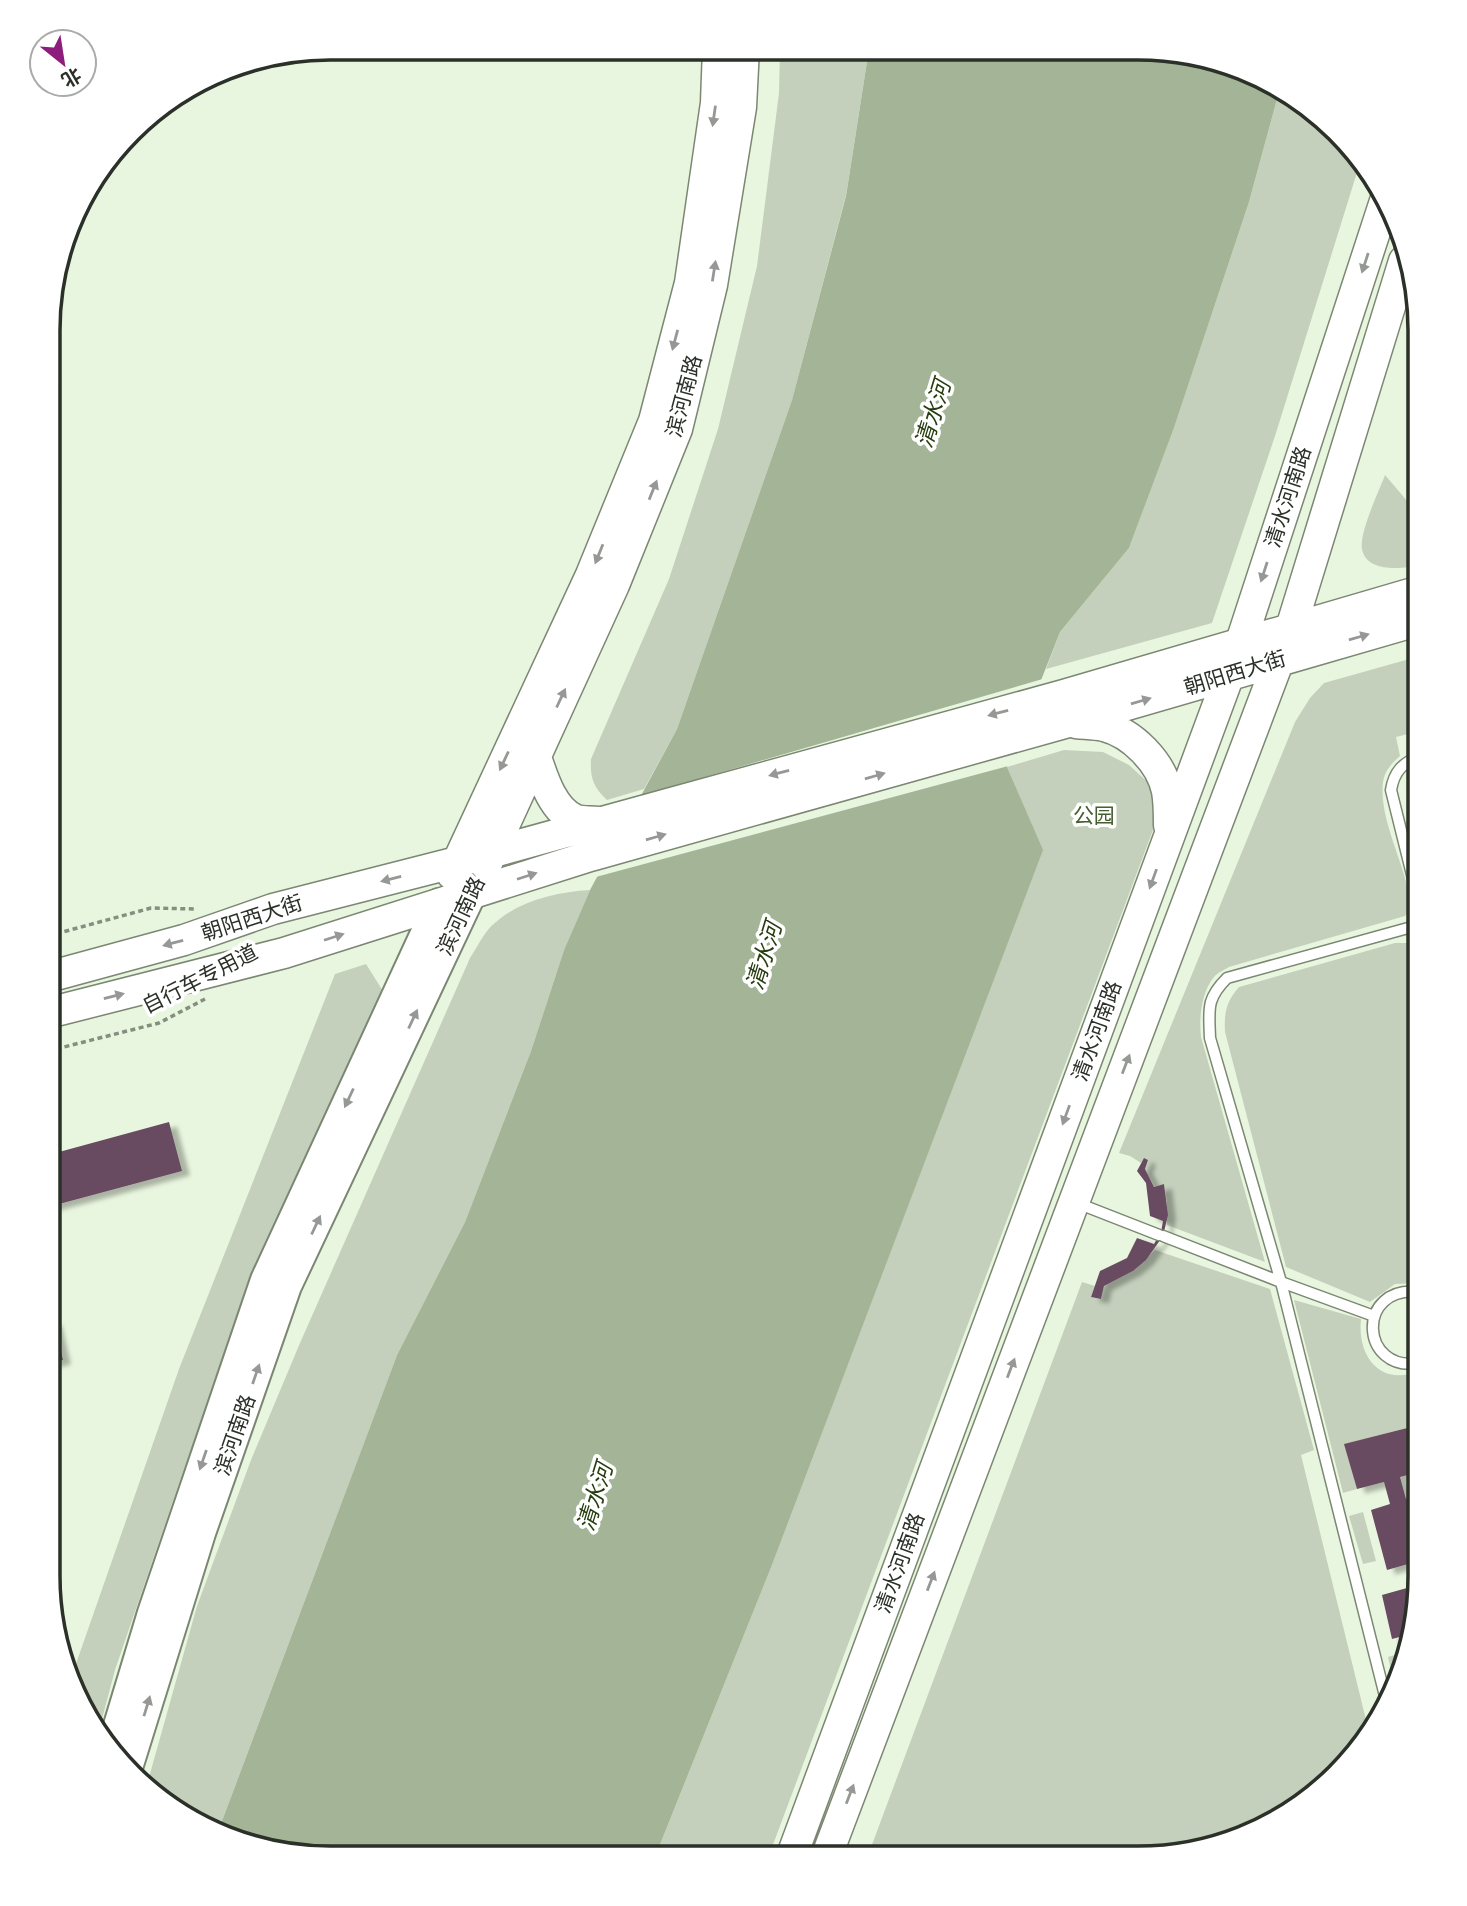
<svg xmlns="http://www.w3.org/2000/svg" width="1467" height="1906" font-family="Signika,'Noto Sans SC',sans-serif">
  <defs>
    <filter id="shadow"><feDropShadow dx="8" dy="4.5" stdDeviation="2" flood-color="#0004"/></filter>
  </defs>
  <rect width="100%" height="100%" fill="#e9f6df"/>
  <!-- green -->
  <path fill="#c4d0bb" d="M780 49H869L846 195 792 400 677 729 644 789 607 800C593 787 590 778 591 759L669 579 718 429 757 266 779 93Z
    M1280 88 1309 105 1359 166 1276 433 1212 623 1046 669 1060 632 1129 548 1174 428 1249 202Z
    M1385 475 1420 516V565C1403 569 1366 573 1362 549 1359 533 1379 491 1385 475Z
    M1420 656V731L1396 737 1400 756C1392 763 1385 770 1383 782 1378 821 1409 870 1411 909L1405 916 1229 967C1224 970 1217 973 1214 977 1201 993 1199 1018 1201 1037L1265 1262 1167 1225V1201L1164 1184 1154 1187 1145 1169 1148 1160 1144 1159 1141 1163 1130 1156 1119 1153 1295 722 1310 698 1324 683Z
    M1064 750 1103 752 1129 765 1151 785 1159 814 768 1858 655 1857 772 1565 1042 850 1007 767Z
    M590 890 564 950 531 1051 465 1222 397 1355 219 1829 172 1811 146 1788 197 1606 251 1460 300 1343 470 958C478 946 485 930 496 922 521 900 557 892 590 890Z
    M1395 943H1407L1419 952V1283L1395 1284 1370 1302 1286 1267 1225 1032C1224 1013 1226 1002 1239 987Z
    M366 964 386 996 245 1302 185 1466 115 1670 98 1734 77 1702 71 1678 179 1369 335 974Z
    M1155 1250 1270 1289 1314 1450 1301 1455 1370 1736 1324 1789 1263 1830 1138 1859 867 1858 1082 1282 1095 1286 1091 1297 1101 1299 1104 1286 1133 1271Z
    M1294 1300 1361 1319C1357 1356 1380 1387 1419 1371V1425L1345 1444 1357 1489 1343 1493Z
    M1363 1512 1376 1561 1363 1564 1349 1516Z
    M1402 1653 1405 1668 1395 1687 1388 1657Z"/>
  <!-- water -->
  <path fill="#a3b596" d="M869 49 1175 50 1246 69 1280 88 1249 202 1174 428 1129 548 1060 632 1007 767 1043 850 772 1565 655 1857 293 1856 219 1829 397 1355 465 1222 531 1051 564 950 590 890 677 729 792 400 846 196Z"/>
  <!-- pier -->
  <path fill="#e9f6df" d="M1046 678 1012 765 592 878 636 797Z"/>
  <!-- building -->
  <path fill="#674c61" filter="url(#shadow)" d="M1420 779V806H1419L1412 781Z
    M169 1122 182 1171 48 1207V1155Z
    M1144 1158 1148 1160 1145 1169 1154 1187 1164 1184 1168 1215 1163 1236 1146 1260 1133 1271 1104 1286 1101 1299 1091 1297 1100 1271 1127 1258 1137 1238 1154 1244 1161 1232 1163 1221 1150 1216 1146 1183 1137 1171Z
    M54 1321 63 1360 48 1364V1322Z
    M1419 1425V1472L1400 1477 1406 1499 1419 1496V1596L1411 1634 1392 1639 1382 1595 1414 1586 1408 1564 1387 1570 1371 1510 1390 1504 1384 1482 1357 1489 1344 1444Z"/>
  <g fill="none" stroke-linecap="round" stroke-linejoin="round">
    <defs>
      <path id="service" d="M1419 903 1391 790C1394 772 1402 763 1420 756
        M1077 1203 1159 1235
        M1163 1236 1281 1282 1210 1038C1209 1009 1206 999 1227 978L1419 925
        M1281 1282 1387 1704
        M1281 1282 1374 1316
        M1419 1363C1360 1373 1355 1285 1419 1292"/>
      <path id="secondary" d="M110 1752 152 1613 265 1280 439 903
        M127 1771 201 1533 287 1286 472 893"/>
      <path id="primary" d="M1076 723C1085 724 1095 724 1104 726 1132 733 1161 762 1167 791 1169 802 1169 814 1169 825
        M535 754C542 775 552 811 576 820 583 822 591 821 599 822
        M486 865 614 585 677 429 712 285 741 107 744 48
        M452 874 591 575 654 421 690 283 716 103 718 48
        M48 977 184 940 273 909 457 862 1064 695 1420 591
        M48 1013 284 953 590 856 1068 722 1420 620
        M791 1858 1240 645 1386 198
        M826 1858 1291 628 1404 261"/>
    </defs>
    <!-- service casing -->
    <use href="#service" stroke="#7b8772" stroke-width="13"/>
    <!-- secondary casing -->
    <use href="#secondary" stroke="#7b8772" stroke-width="32"/>
    <!-- primary casing -->
    <use href="#primary" stroke="#7b8772" stroke-width="33"/>
    <!-- path -->
    <path stroke="#858e7f" stroke-width="3.5" stroke-dasharray="5 3.5" stroke-linecap="butt" d="M48 936 151 908 197 909
      M48 1051 159 1023 205 999"/>
    <!-- service -->
    <use href="#service" stroke="#fff" stroke-width="10"/>
    <!-- secondary -->
    <use href="#secondary" stroke="#fff" stroke-width="28"/>
    <!-- primary -->
    <use href="#primary" stroke="#fff" stroke-width="30"/>
  </g>
  <!-- one-way arrows -->
  <defs><path id="oneway-solid" d="M-6-.8H1V-3.2L6.5 0L1 3.2V.8H-6Z" transform="scale(1.75)"/></defs>
  <g fill="#959894">
    <use href="#oneway-solid" transform="translate(714 116) rotate(98)"/>
    <use href="#oneway-solid" transform="translate(1365 263) rotate(108)"/>
    <use href="#oneway-solid" transform="translate(714 271) rotate(-81)"/>
    <use href="#oneway-solid" transform="translate(675 340) rotate(105)"/>
    <use href="#oneway-solid" transform="translate(653 490) rotate(-68)"/>
    <use href="#oneway-solid" transform="translate(599 554) rotate(112)"/>
    <use href="#oneway-solid" transform="translate(1264 572) rotate(108)"/>
    <use href="#oneway-solid" transform="translate(1359 637) rotate(-16)"/>
    <use href="#oneway-solid" transform="translate(561 698) rotate(-65)"/>
    <use href="#oneway-solid" transform="translate(1141 701) rotate(-16)"/>
    <use href="#oneway-solid" transform="translate(998 713) rotate(165)"/>
    <use href="#oneway-solid" transform="translate(504 761) rotate(115)"/>
    <use href="#oneway-solid" transform="translate(779 773) rotate(165)"/>
    <use href="#oneway-solid" transform="translate(875 776) rotate(-16)"/>
    <use href="#oneway-solid" transform="translate(656 837) rotate(-16)"/>
    <use href="#oneway-solid" transform="translate(527 876) rotate(-18)"/>
    <use href="#oneway-solid" transform="translate(391 879) rotate(166)"/>
    <use href="#oneway-solid" transform="translate(1153 879) rotate(110)"/>
    <use href="#oneway-solid" transform="translate(334 937) rotate(-18)"/>
    <use href="#oneway-solid" transform="translate(173 943) rotate(165)"/>
    <use href="#oneway-solid" transform="translate(114 996) rotate(-14)"/>
    <use href="#oneway-solid" transform="translate(413 1019) rotate(-65)"/>
    <use href="#oneway-solid" transform="translate(1126 1064) rotate(-69)"/>
    <use href="#oneway-solid" transform="translate(349 1098) rotate(115)"/>
    <use href="#oneway-solid" transform="translate(1066 1115) rotate(110)"/>
    <use href="#oneway-solid" transform="translate(316 1225) rotate(-65)"/>
    <use href="#oneway-solid" transform="translate(1011 1368) rotate(-69)"/>
    <use href="#oneway-solid" transform="translate(256 1374) rotate(-71)"/>
    <use href="#oneway-solid" transform="translate(203 1460) rotate(109)"/>
    <use href="#oneway-solid" transform="translate(931 1581) rotate(-69)"/>
    <use href="#oneway-solid" transform="translate(147 1706) rotate(-73)"/>
    <use href="#oneway-solid" transform="translate(850 1794) rotate(-69)"/>
  </g>
  <g text-anchor="middle" stroke-width="7" stroke-linejoin="round" paint-order="stroke">
    <!-- street labels -->
    <g font-size="21" fill="#2b3028" stroke="#fff">
      <text transform="translate(684 396) rotate(-75)" y="7">滨河南路</text>
      <text transform="translate(1288 497) rotate(-72)" y="7">清水河南路</text>
      <text transform="translate(1235 673) rotate(-17)" y="7">朝阳西大街</text>
      <text transform="translate(461 916) rotate(-65)" y="7">滨河南路</text>
      <text transform="translate(252 918) rotate(-18)" y="7">朝阳西大街</text>
      <text transform="translate(200 979) rotate(-27)" y="7">自行车专用道</text>
      <text transform="translate(1097 1031) rotate(-70)" y="7">清水河南路</text>
      <text transform="translate(235 1435) rotate(-71)" y="7">滨河南路</text>
      <text transform="translate(900 1563) rotate(-70)" y="7">清水河南路</text>
    </g>
    <!-- park labels -->
    <g font-size="21" fill="#445e2f" stroke="#fff">
      <text x="1094" y="823">公园</text>
    </g>
    <!-- water labels -->
    <g font-size="23" font-style="italic" fill="#263d0e" stroke="#fff">
      <text transform="translate(933 414) rotate(-73)" y="8">清水河</text>
      <text transform="translate(764 956) rotate(-73)" y="8">清水河</text>
      <text transform="translate(595 1497) rotate(-73)" y="8">清水河</text>
    </g>
  </g>
  <!-- crop -->
  <path d="M0 0H1467V1906H0ZM330 60H1138A270 270 0 0 1 1408 330V1576A270 270 0 0 1 1138 1846H330A270 270 0 0 1 60 1576V330A270 270 0 0 1 330 60Z" fill="#fff" fill-rule="evenodd"/>
  <path fill="none" stroke="#2b3028" stroke-width="3.5" d="M330 60H1138A270 270 0 0 1 1408 330V1576A270 270 0 0 1 1138 1846H330A270 270 0 0 1 60 1576V330A270 270 0 0 1 330 60Z"/>
  <!-- north arrow -->
  <g transform="translate(63 63) rotate(150)"><circle r="33" fill="#ffffff" stroke="#aaaca9" stroke-width="2"/>
  <path d="M0-5L12 26L0 18L-12 26Z" fill="#8e1c7d"/>
  <text y="-10" font-size="19" font-weight="bold" text-anchor="middle" fill="#2b3028">北</text>
  </g>
</svg>
